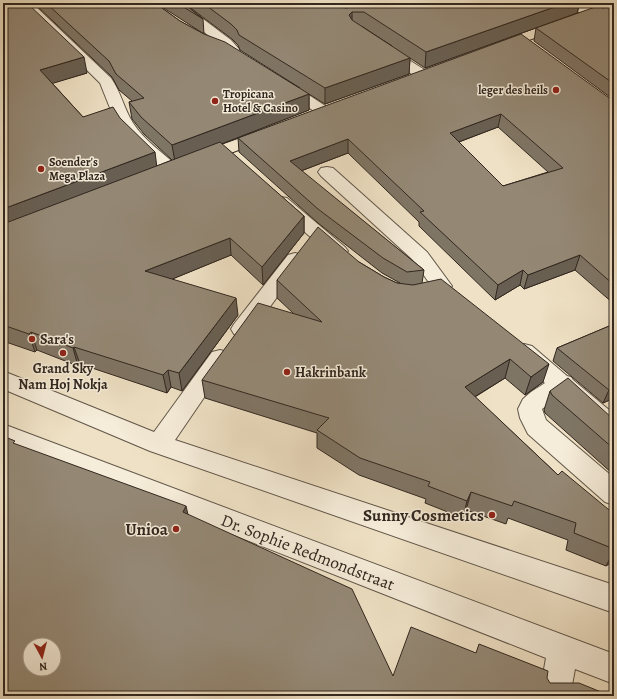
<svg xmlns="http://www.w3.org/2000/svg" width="617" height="699" font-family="Alegreya,serif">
  <rect width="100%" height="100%" fill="#efe1c5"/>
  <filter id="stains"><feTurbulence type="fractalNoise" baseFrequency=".005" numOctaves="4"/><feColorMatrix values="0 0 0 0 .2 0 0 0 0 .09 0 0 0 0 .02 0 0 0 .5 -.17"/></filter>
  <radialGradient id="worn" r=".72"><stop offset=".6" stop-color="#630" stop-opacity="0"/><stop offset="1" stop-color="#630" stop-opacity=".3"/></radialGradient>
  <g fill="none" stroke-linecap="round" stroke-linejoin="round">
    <defs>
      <path id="minor" d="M19 3H32L111 78C121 92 124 109 133 123 144 140 162 152 177 166L180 170 177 174 171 175 165 174 124 133 114 118 100 83Z
        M168 3H182L231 40 239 49 237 56C230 58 216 54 211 48L213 45 219 44Z
        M569 3H583L596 13 595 16C586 18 574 10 569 3Z
        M385 47 390 48 428 72 430 75 428 78 423 79 418 78 380 54 378 51 380 48Z
        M284 81 289 82 330 109 333 112 330 115 325 117 320 115 279 88 277 85 279 82Z
        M327 167 333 168 427 252 452 286 449 291 442 293 435 291 413 260 321 176 318 172 321 168Z
        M281 197 287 198 345 247 348 251 345 255 338 257 331 255 275 206 272 202 275 198Z
        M295 253 302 255 305 259 250 334 242 337 234 334 231 329 234 324 288 255Z
        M524 344 532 346 567 376 571 377 573 380 614 414V438L605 435 560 396 542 409 546 420 614 478V505L605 502 528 434 520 418 518 409 523 399 531 392 545 383 516 358 513 352 516 346Z
        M220 350 228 352 231 358 175 440 614 585V613L150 451 3 389V371L154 432 212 352Z
        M3 424 614 654V684L575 669 570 696H542L540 692 546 658 3 444Z"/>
      <path id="major" d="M608 3H614V9L502 50 497 51 492 50 490 47 492 44Z
        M266 129 272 131 274 134 272 137 205 163 199 164 193 163 191 159 193 155Z"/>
    </defs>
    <!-- minor casing -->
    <use href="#minor" stroke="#605648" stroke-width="2"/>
    <!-- major casing -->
    <use href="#major" stroke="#31271f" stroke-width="2"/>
    <!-- minor -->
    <use href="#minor" fill="#f5ecd9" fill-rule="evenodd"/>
    <!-- major -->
    <use href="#major" fill="#efe1c5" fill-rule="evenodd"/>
  </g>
  <!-- wall -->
  <path fill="#7f7565" stroke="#31271f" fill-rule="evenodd" d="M3 3 87 73 52 83 83 117 120 118 157 166 172 160 144 134 132 119 129 102 132 101 119 90 112 77 36 5V3H155L180 21 300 88 240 50 238 45 232 39 184 3H580L577 13 425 68 410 58 409 74 325 104 309 94V110L221 144 304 216V233L263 285 231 255 172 279 238 315 182 391 171 387 167 393 80 364 78 366 37 350 35 352 3 341ZM362 27H363L392 46Z
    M156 3H183L203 19 204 34Z
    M614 4V100L534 41 536 28 603 8Z
    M612 100H614V304L575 270 524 289 520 285 495 300 419 226V222L348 153 301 171 424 270 422 283 543 382 525 395 505 378 475 397 558 475 614 514V560L606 566 566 550 568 540 508 518 506 524 466 510 463 518 425 503 426 499 359 475 317 448V433L205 398 202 380 294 314 277 298V280L359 262 384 277 397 283H400L382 273 318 223 239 152 238 138ZM498 127 548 172 503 186 459 142Z
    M614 324V398L603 403 553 361 557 348Z
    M550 391 614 418V475L545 413 544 410Z"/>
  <!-- shaded-wall -->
  <path fill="#685f52" stroke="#31271f" d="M566 3H580L577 13 425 68 426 52Z
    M352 12V27L349 15Z
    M84 57 87 73 44 86 40 70Z
    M410 58 409 74 325 104V88Z
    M309 94V110L175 162 172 145Z
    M501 114 498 127 448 146 450 133Z
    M348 139V153L290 175V161Z
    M155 152 157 168 3 228V209Z
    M304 216V233L263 285 262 267Z
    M230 238 231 255 148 289 145 271Z
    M580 255 575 270 524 289 528 275Z
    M523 270 520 285 495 300 498 285Z
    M236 298 238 315 182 391 179 373Z
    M31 332 37 350 35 352 29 334Z
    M74 347 80 364 78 366 73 348Z
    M510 359 505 378 461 405 465 387Z
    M549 364 543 382 525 395 531 377Z
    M168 370 171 387 167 393 163 375Z
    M614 388V398L603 403 609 390Z
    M471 492 466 510 463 518 467 501Z
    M186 506 190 523 183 512Z
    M614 551V560L606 566Z"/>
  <!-- building -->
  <path fill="#948875" stroke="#31271f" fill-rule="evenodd" d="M3 3H27L84 57 40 70 83 117 113 107 120 118 155 152 3 209Z
    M46 3H155L180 21 204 34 225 42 309 94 172 145 141 117 129 102 144 98 116 74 109 61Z
    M177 3H183L203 19Z
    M203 3H331L336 7 348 8 349 3H566L426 52 364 12H352L349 15 352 20 410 58 325 88 239 35 237 30 231 24Z
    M614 4V84L536 28 598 6 603 8Z
    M521 34 612 100H614V285L580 255 528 275 523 270 498 285 420 212 424 211 348 139 290 161 424 270 407 272 383 258 318 209 238 138ZM501 114 563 168 503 186 450 133Z
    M220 142 304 216 262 267 230 238 145 271 236 298 179 373 168 370 163 375 74 347 73 348 31 332 29 334 3 325V224Z
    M318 227 359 262 384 277 397 283 413 285 441 279 549 364 531 377 510 359 465 387 558 475 562 471 614 514V549L574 533 576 523 514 501 512 506 471 492 467 501 428 486 430 482 360 458 317 430 329 418 202 380 258 303 322 322 277 280Z
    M614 324V388L609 390 557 348Z
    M568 378 612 418H614V449L552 395 550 391Z
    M3 436 15 441 13 443 186 506 183 512 352 589 393 676 411 627 476 653 479 644 548 671 547 678 550 683H579L611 696H3ZM30 645H54V669H30Z"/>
  <!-- markers -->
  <g fill="#8f2418" stroke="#f5ecd9" stroke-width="1.5">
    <circle cx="556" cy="90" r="4"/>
    <circle cx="215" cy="101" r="4"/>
    <circle cx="41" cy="169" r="4"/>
    <circle cx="32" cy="339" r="4"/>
    <circle cx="63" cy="353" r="4"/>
    <circle cx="287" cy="372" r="4"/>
    <circle cx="492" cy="515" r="4"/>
    <circle cx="176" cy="529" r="4"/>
  </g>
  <g text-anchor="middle" stroke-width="3" stroke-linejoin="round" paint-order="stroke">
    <!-- far-poi labels -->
    <g font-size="12" font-weight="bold" fill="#31271f" stroke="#f5ecd9" text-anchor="start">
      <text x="548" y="94" text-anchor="end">leger des heils</text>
      <text x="223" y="98">Tropicana<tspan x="223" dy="14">Hotel &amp; Casino</tspan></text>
      <text x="49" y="166">Soender's<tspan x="49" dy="14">Mega Plaza</tspan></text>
    </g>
    <!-- poi labels -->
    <g font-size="14" font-weight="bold" fill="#31271f" stroke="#f5ecd9" text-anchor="start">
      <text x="40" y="344">Sara's</text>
      <text x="63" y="373" text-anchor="middle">Grand Sky<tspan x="63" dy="16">Nam Hoj Nokja</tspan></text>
      <text x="295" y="377">Hakrinbank</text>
    </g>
    <!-- near-poi labels -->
    <g font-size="17" font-weight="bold" fill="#31271f" stroke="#f5ecd9" text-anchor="end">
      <text x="484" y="521">Sunny Cosmetics</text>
      <text x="168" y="535">Unioa</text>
    </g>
    <!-- near-street labels -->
    <g font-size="17" fill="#31271f" stroke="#f5ecd9">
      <text transform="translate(308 552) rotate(21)" y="6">Dr. Sophie Redmondstraat</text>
    </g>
  </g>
  <!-- margin -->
  <rect width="617" height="699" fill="none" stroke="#efe1c5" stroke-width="16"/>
  <rect x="4" y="4" width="609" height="691" fill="none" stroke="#31271f" stroke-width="2"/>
  <rect x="8" y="8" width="601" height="683" fill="none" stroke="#31271f"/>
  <!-- north arrow -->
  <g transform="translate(42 657) rotate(173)"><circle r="19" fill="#f5ecd9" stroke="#a79d8f"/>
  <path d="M0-3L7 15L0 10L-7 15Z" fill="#8f2418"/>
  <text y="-6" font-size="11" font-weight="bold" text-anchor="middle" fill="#31271f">N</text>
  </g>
  <rect width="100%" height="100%" filter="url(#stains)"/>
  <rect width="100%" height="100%" fill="url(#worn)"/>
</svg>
